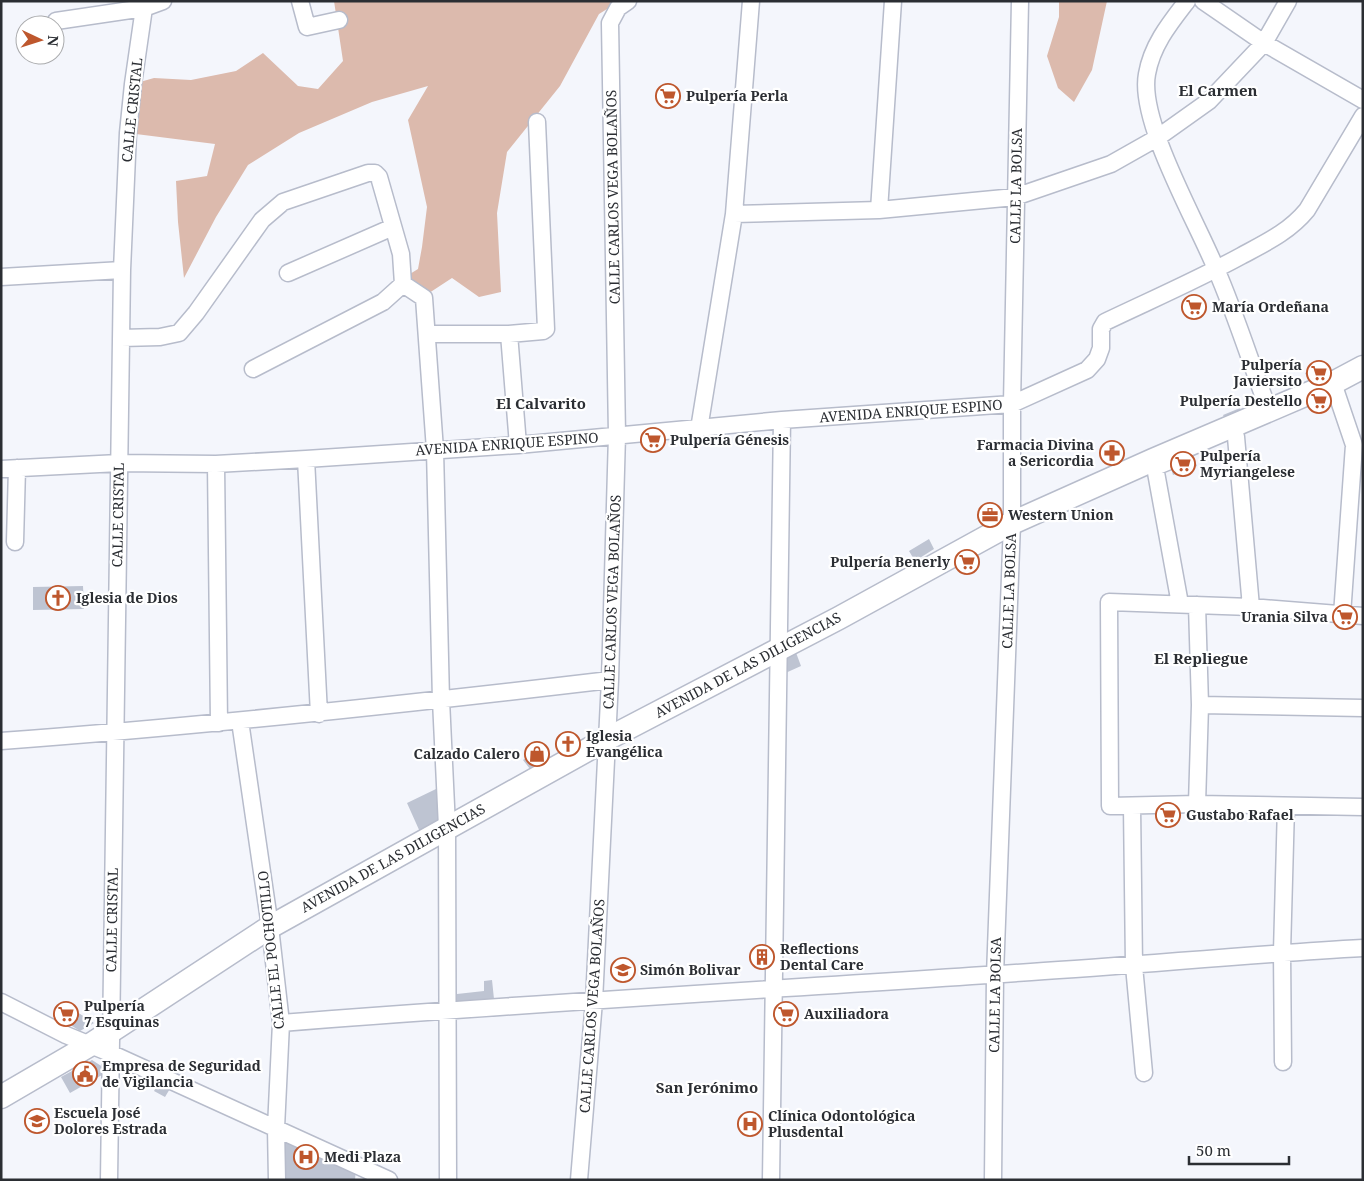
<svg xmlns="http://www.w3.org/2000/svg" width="1364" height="1181" font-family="'Noto Serif',serif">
  <rect width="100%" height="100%" fill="#f4f6fc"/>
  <!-- green -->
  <path fill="#dcbaad" d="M334 1H620L599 14 560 86 507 152 497 213 501 292 479 297 452 278 426 295 405 277 418 269 422 247 427 207 408 120 428 86 372 102 299 133 248 165 216 217 184 278 178 222 176 181 207 176 215 144 128 133 133 84 154 78 191 80 236 71 263 53 298 86 318 89 343 61Z
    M1059 1H1107L1092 70 1074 102 1058 88 1047 56 1059 17Z"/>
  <!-- building -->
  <path fill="#bec4d2" d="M1327 363 1332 373 1310 383 1305 373Z
    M1326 392 1331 403 1312 411 1307 400Z
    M1240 408 1243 415 1227 423 1223 415Z
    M1118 443 1123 456 1106 463 1100 450Z
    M1192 453 1197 466 1173 475 1169 462Z
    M984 508H995V522L985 527Z
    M929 539 934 549 915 561 909 551Z
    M973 554 977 563 961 571 957 561Z
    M83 586 84 609 33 610V587Z
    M795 650 801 666 781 675 779 662Z
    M572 737 576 745 565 752 560 744Z
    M539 749 545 759 530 769 523 760Z
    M436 789 439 815 437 824 420 832 407 803Z
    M767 950 768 964 756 965V951Z
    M492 980 494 999 461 1004 457 1001V994L484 991V981Z
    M62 1004 77 1012 94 1023 80 1031 56 1016Z
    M92 1060 109 1071 70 1093 61 1077Z
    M160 1080 171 1087 165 1097 154 1091Z
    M292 1141 356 1169 355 1180H282L285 1144Z"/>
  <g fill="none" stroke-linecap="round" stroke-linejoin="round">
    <defs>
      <path id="street" d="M300 1 307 27 339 20
        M1187 1C1170 23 1152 45 1147 74 1138 121 1197 222 1216 269 1236 315 1251 364 1269 411
        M1203 1 1264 43 1363 100
        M56 21 144 8 163 1
        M879 210 893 1
        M734 214 879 210 1015 197 1111 164 1157 138 1209 101 1264 43 1288 1
        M288 273 393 227
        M1 277 122 270
        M427 334H509L543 331 546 329 537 122
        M509 334 518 445
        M121 338 160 337 179 333 196 313 262 220 283 202 368 173H375L379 177 401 254 403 284 424 298 435 450 441 700 447 827 448 1180
        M253 369 383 302 403 284
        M1333 383 1354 445 1342 615
        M1233 427 1236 437 1251 607
        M699 429 734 214 751 1
        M306 459 319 714
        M1172 460 1155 467 1180 604
        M216 464 219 723
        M1 469 119 463 216 464 306 459 518 445 782 420 1012 404 1087 370 1097 359 1101 348V329L1105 322C1151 300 1197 280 1241 256 1265 243 1289 232 1307 210L1363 116
        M15 542 17 468
        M1197 605 1200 705 1197 804
        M1363 616 1251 607 1109 602 1110 806 1197 804 1363 807
        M1200 705 1363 708
        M240 721 270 927 281 1023 276 1128 277 1180
        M1 741C205 726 407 704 610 680
        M1132 806 1134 966 1144 1073
        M1 1002 66 1035 110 1053 389 1180
        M281 1023C531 1003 781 989 1031 972 1142 965 1252 954 1363 948
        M1283 1062 1282 952 1286 806
        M109 1180 122 270 128 133 133 84 145 1
        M579 1180 594 1001 610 680 617 435 610 23 618 8 628 1
        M771 1180 782 420
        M993 1180 995 975 1012 523V404L1020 1"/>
      <path id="secondary" d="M1 1097 90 1045 270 927 607 739 839 618 1012 523 1153 460 1333 383 1363 367"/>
    </defs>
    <!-- street casing -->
    <use href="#street" stroke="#b7bccb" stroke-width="19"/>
    <!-- secondary casing -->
    <use href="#secondary" stroke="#b7bccb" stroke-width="25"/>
    <!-- street -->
    <use href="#street" stroke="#fff" stroke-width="16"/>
    <!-- secondary -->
    <use href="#secondary" stroke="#fff" stroke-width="22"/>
  </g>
  <!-- icons -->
  <defs>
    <symbol id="supermarket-ring" viewBox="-11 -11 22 22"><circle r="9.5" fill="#fff" stroke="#be572d" stroke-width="1.5"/><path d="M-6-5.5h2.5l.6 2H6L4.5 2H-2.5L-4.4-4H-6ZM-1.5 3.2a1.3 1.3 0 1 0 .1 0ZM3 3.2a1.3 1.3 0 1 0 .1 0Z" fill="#be572d"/></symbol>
    <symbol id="pharmacy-ring" viewBox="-11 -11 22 22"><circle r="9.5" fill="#fff" stroke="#be572d" stroke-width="1.5"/><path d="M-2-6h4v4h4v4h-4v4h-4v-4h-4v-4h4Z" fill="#be572d"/></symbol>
    <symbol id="office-ring" viewBox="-11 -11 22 22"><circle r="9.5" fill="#fff" stroke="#be572d" stroke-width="1.5"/><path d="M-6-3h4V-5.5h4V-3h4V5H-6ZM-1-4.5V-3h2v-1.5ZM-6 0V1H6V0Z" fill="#be572d"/></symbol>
    <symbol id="church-ring" viewBox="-11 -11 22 22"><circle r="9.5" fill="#fff" stroke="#be572d" stroke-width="1.5"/><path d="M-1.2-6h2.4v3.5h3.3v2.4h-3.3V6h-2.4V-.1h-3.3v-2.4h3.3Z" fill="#be572d"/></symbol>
    <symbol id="shop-ring" viewBox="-11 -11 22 22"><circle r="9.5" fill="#fff" stroke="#be572d" stroke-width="1.5"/><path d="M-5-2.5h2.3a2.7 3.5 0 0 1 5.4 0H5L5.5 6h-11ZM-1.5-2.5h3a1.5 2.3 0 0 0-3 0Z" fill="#be572d"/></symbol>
    <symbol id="building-ring" viewBox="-11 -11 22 22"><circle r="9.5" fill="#fff" stroke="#be572d" stroke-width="1.5"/><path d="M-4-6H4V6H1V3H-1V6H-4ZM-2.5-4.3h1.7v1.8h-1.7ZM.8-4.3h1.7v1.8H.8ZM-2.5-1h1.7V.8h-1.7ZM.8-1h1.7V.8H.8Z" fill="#be572d"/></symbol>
    <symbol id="school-ring" viewBox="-11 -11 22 22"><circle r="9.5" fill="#fff" stroke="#be572d" stroke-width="1.5"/><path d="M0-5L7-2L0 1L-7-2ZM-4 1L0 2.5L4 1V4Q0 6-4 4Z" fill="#be572d"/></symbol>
    <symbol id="civic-ring" viewBox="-11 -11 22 22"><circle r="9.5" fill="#fff" stroke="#be572d" stroke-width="1.5"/><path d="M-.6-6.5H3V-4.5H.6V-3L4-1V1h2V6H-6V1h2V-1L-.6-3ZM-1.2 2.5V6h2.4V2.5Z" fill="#be572d"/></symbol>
    <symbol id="hospital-ring" viewBox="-11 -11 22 22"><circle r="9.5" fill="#fff" stroke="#be572d" stroke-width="1.5"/><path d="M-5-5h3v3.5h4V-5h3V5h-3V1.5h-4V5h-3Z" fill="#be572d"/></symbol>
  </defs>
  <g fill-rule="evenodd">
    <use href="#supermarket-ring" x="654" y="82" width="28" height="28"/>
    <use href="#supermarket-ring" x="1180" y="293" width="28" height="28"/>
    <use href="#supermarket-ring" x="1305" y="359" width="28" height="28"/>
    <use href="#supermarket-ring" x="1305" y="387" width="28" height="28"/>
    <use href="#supermarket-ring" x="639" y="426" width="28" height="28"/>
    <use href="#pharmacy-ring" x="1098" y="439" width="28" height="28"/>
    <use href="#supermarket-ring" x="1169" y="450" width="28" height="28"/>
    <use href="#office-ring" x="976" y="501" width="28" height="28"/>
    <use href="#supermarket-ring" x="953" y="548" width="28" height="28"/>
    <use href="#church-ring" x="44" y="584" width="28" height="28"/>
    <use href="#supermarket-ring" x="1331" y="603" width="28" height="28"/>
    <use href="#church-ring" x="554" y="730" width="28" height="28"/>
    <use href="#shop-ring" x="523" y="740" width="28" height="28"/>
    <use href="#supermarket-ring" x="1154" y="801" width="28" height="28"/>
    <use href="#building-ring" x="748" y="943" width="28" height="28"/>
    <use href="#school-ring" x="609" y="956" width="28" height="28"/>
    <use href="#supermarket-ring" x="52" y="1000" width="28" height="28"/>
    <use href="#supermarket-ring" x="772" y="1000" width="28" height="28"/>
    <use href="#civic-ring" x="71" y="1060" width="28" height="28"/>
    <use href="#school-ring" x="23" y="1107" width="28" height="28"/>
    <use href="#hospital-ring" x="736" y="1110" width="28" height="28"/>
    <use href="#hospital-ring" x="292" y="1143" width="28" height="28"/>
  </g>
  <g text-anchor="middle" stroke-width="4.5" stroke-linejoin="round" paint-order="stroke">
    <!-- poi labels -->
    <g font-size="14" font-weight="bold" fill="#2b2e33" stroke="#fff" text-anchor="start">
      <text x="686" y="101">Pulpería Perla</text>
      <text x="1212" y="312">María Ordeñana</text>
      <text x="1302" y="370" text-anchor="end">Pulpería<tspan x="1302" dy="16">Javiersito</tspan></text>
      <text x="1302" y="406" text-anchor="end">Pulpería Destello</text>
      <text x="670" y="445">Pulpería Génesis</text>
      <text x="1094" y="450" text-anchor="end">Farmacia Divina<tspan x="1094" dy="16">a Sericordia</tspan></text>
      <text x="1200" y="461">Pulpería<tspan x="1200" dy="16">Myriangelese</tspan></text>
      <text x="1008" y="520">Western Union</text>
      <text x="950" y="567" text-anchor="end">Pulpería Benerly</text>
      <text x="76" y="603">Iglesia de Dios</text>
      <text x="1328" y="622" text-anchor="end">Urania Silva</text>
      <text x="586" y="741">Iglesia<tspan x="586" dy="16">Evangélica</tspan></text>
      <text x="520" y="759" text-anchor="end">Calzado Calero</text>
      <text x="1186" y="820">Gustabo Rafael</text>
      <text x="780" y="954">Reflections<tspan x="780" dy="16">Dental Care</tspan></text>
      <text x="640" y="975">Simón Bolivar</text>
      <text x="84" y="1011">Pulpería<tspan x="84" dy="16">7 Esquinas</tspan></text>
      <text x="804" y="1019">Auxiliadora</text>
      <text x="102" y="1071">Empresa de Seguridad<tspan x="102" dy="16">de Vigilancia</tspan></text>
      <text x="54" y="1118">Escuela José<tspan x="54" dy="16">Dolores Estrada</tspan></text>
      <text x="768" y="1121">Clínica Odontológica<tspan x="768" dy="16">Plusdental</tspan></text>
      <text x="324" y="1162">Medi Plaza</text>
    </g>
    <!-- street labels -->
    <g font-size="14" fill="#2b2e33" stroke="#fff">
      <text transform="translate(132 110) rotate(-84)" y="5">CALLE CRISTAL</text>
      <text transform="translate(1016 186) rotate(-89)" y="5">CALLE LA BOLSA</text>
      <text transform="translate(613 197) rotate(-91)" y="5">CALLE CARLOS VEGA BOLAÑOS</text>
      <text transform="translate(911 411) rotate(-4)" y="5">AVENIDA ENRIQUE ESPINO</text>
      <text transform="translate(507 444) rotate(-4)" y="5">AVENIDA ENRIQUE ESPINO</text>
      <text transform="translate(118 515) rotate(-89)" y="5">CALLE CRISTAL</text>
      <text transform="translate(1009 591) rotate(-88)" y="5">CALLE LA BOLSA</text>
      <text transform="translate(612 602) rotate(-88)" y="5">CALLE CARLOS VEGA BOLAÑOS</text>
      <text transform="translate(748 665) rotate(-28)" y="5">AVENIDA DE LAS DILIGENCIAS</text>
      <text transform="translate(393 858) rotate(-29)" y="5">AVENIDA DE LAS DILIGENCIAS</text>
      <text transform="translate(112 920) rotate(-89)" y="5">CALLE CRISTAL</text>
      <text transform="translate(271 950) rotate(-96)" y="5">CALLE EL POCHOTILLO</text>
      <text transform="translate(995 995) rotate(-89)" y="5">CALLE LA BOLSA</text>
      <text transform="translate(592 1006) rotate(-86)" y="5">CALLE CARLOS VEGA BOLAÑOS</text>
    </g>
    <!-- neighbourhood labels -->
    <g font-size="15" font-weight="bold" fill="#2b2e33" stroke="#fff">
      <text x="1218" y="96">El Carmen</text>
      <text x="541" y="409">El Calvarito</text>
      <text x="1201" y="664">El Repliegue</text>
      <text x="707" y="1093">San Jerónimo</text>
    </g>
  </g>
  <!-- border -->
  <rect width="1364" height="1181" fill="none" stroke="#2b2e33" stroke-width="5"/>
  <!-- north arrow -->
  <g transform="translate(40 40) rotate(94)"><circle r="24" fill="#ffffff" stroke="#aaabad"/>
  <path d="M0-4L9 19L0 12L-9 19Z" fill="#be572d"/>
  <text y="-8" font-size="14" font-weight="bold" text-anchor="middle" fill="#2b2e33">N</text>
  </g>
  <!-- scale -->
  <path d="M1189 1156v8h100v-8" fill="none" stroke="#2b2e33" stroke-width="2.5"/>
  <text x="1196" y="1156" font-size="15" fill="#2b2e33" stroke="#ffffff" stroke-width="4" paint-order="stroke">50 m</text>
</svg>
